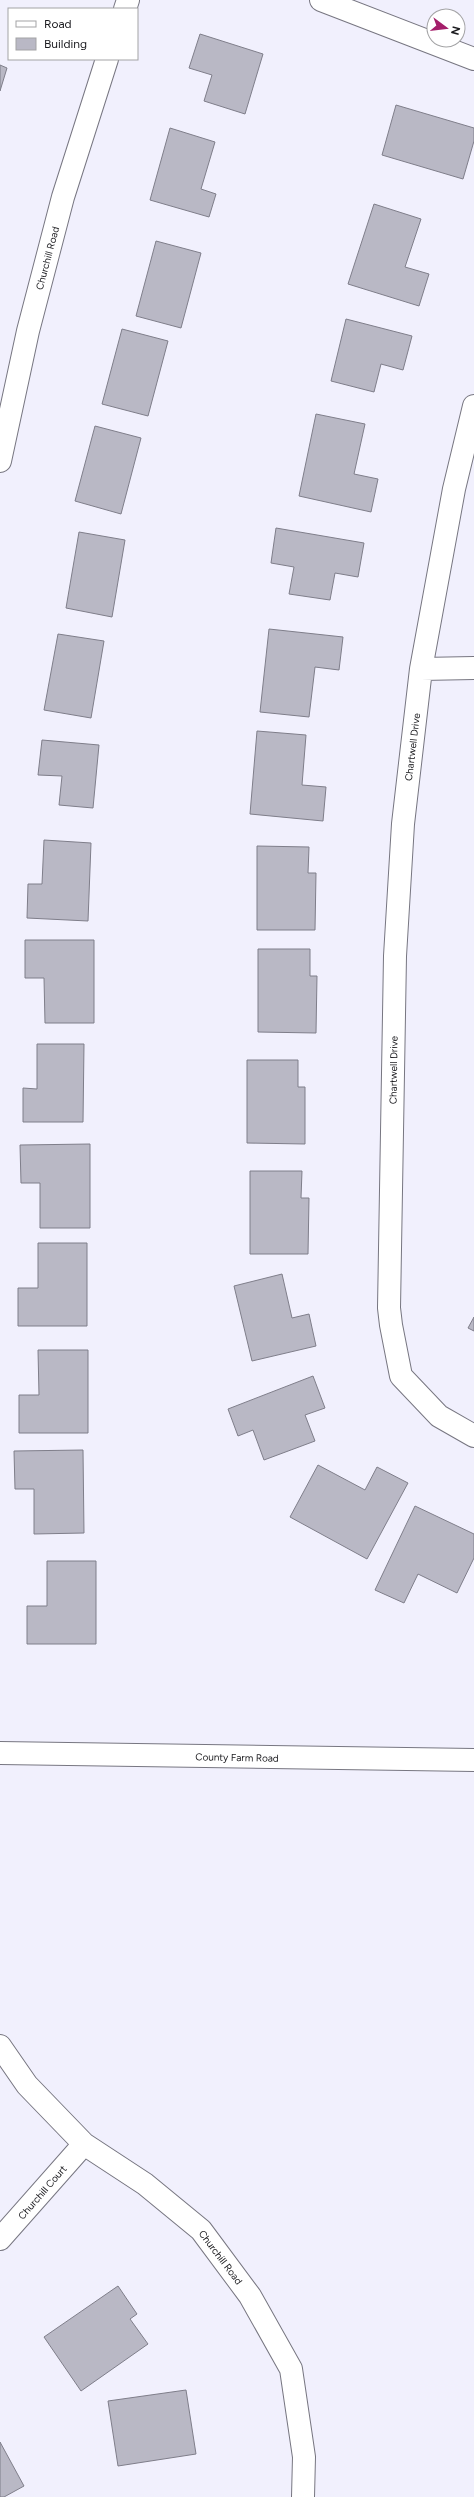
<svg xmlns="http://www.w3.org/2000/svg" width="474" height="2497" font-family="Figtree,sans-serif">
  <rect width="100%" height="100%" fill="#f1f0fd"/>
  <!-- building -->
  <path fill="#b9b8c5" stroke="#7f7e8a" d="M200 34 263 54 245 114 204 101 212 75 189 68Z
    M0 65 7 68 0 91Z
    M396 105 474 128V141L463 179 382 155Z
    M170 128 215 142 201 189 216 194 209 217 150 200Z
    M374 204 421 219 405 267 429 274 419 306 348 284Z
    M156 241 201 253 181 328 136 316Z
    M346 319 412 336 403 370 381 364 374 392 331 381Z
    M122 329 168 341 148 416 102 404Z
    M316 414 365 424 354 474 378 479 371 512 299 496Z
    M95 426 141 438 121 514 75 501Z
    M276 528 364 543 358 577 335 573 330 600 289 594 294 567 271 563Z
    M79 532 125 540 112 617 66 608Z
    M269 629 343 637 339 670 315 667 309 717 260 712Z
    M58 634 104 641 91 718 44 710Z
    M257 731 306 735 302 785 326 787 323 821 250 814Z
    M42 740 99 745 93 808 59 805 62 776 38 775Z
    M44 840 91 843 88 921 27 918 28 884H42Z
    M257 846 309 847 308 873H316L315 930H257Z
    M25 940H94V1023H45L44 978H25Z
    M258 949H310V976H317L316 1033 258 1032Z
    M37 1044H84L83 1122H23V1088L37 1089Z
    M247 1060H298V1087H305V1144L247 1143Z
    M90 1144V1228H40V1183H21L20 1145Z
    M250 1171H302L301 1198H309L308 1254H250Z
    M38 1243H87V1326H18V1288H38Z
    M282 1274 292 1318 309 1314 316 1346 252 1361 234 1286Z
    M474 1317V1331L468 1328Z
    M38 1350H88V1433H19V1395H39Z
    M313 1376 325 1408 305 1415 315 1441 264 1460 253 1430 238 1436 228 1409Z
    M83 1450 84 1533 34 1534V1489H15L14 1451Z
    M318 1465 365 1490 377 1467 408 1483 367 1559 290 1517Z
    M415 1506 474 1534V1558L457 1593 418 1574 404 1603 375 1590Z
    M47 1561H96V1644H27V1606H47Z
    M118 2286 137 2314 130 2319 148 2344 81 2391 44 2337Z
    M186 2390 196 2454 118 2466 108 2401Z
    M0 2442 24 2486 4 2497H0Z"/>
  <g fill="none" stroke-linecap="round" stroke-linejoin="round">
    <defs>
      <path id="street" d="M321 0 474 59
        M125 9 128 0
        M0 461 28 331 63 197 107 59
        M474 668 421 669 403 824 395 956 389 1308 391 1325 401 1376 439 1416 474 1436
        M421 669 454 489 474 406
        M0 2046 27 2085 84 2144 145 2184 201 2230 250 2296 291 2369 304 2457 303 2497
        M0 2239 84 2144"/>
      <path id="secondary" d="M0 1753 474 1760"/>
    </defs>
    <!-- street casing -->
    <use href="#street" stroke="#777681" stroke-width="24"/>
    <!-- secondary casing -->
    <use href="#secondary" stroke="#777681" stroke-width="24"/>
    <!-- street -->
    <use href="#street" stroke="#fff" stroke-width="22"/>
    <!-- secondary -->
    <use href="#secondary" stroke="#fff" stroke-width="22"/>
  </g>
  <g text-anchor="middle" stroke-width="4" stroke-linejoin="round" paint-order="stroke">
    <!-- street labels -->
    <g font-size="10" fill="#1a1a1e" stroke="#fff">
      <text transform="translate(47 258) rotate(-75)" y="4">Churchill Road</text>
      <text transform="translate(412 747) rotate(-83)" y="4">Chartwell Drive</text>
      <text transform="translate(393 1070) rotate(-89)" y="4">Chartwell Drive</text>
      <text transform="translate(237 1757) rotate(1)" y="4">County Farm Road</text>
      <text transform="translate(42 2192) rotate(-49)" y="4">Churchill Court</text>
      <text transform="translate(221 2257) rotate(53)" y="4">Churchill Road</text>
    </g>
  </g>
  <!-- legend -->
  <rect x="8" y="8" width="130" height="52" fill="#ffffff" stroke="#a3a3a5"/>
  <rect x="16" y="21" width="20" height="6" fill="#ffffff" stroke="#a3a3a5"/>
  <text x="44" y="28" font-size="12" fill="#1a1a1e">Road</text>
  <rect x="16" y="38" width="20" height="12" fill="#b9b8c5" stroke="#a3a3a5"/>
  <text x="44" y="48" font-size="12" fill="#1a1a1e">Building</text>
  <!-- north arrow -->
  <g transform="translate(446 28) rotate(105)"><circle r="19" fill="#ffffff" stroke="#a3a3a5"/>
  <path d="M0-3L7 15L0 10L-7 15Z" fill="#a41e6a"/>
  <text y="-6" font-size="11" font-weight="bold" text-anchor="middle" fill="#1a1a1e">N</text>
  </g>
</svg>
